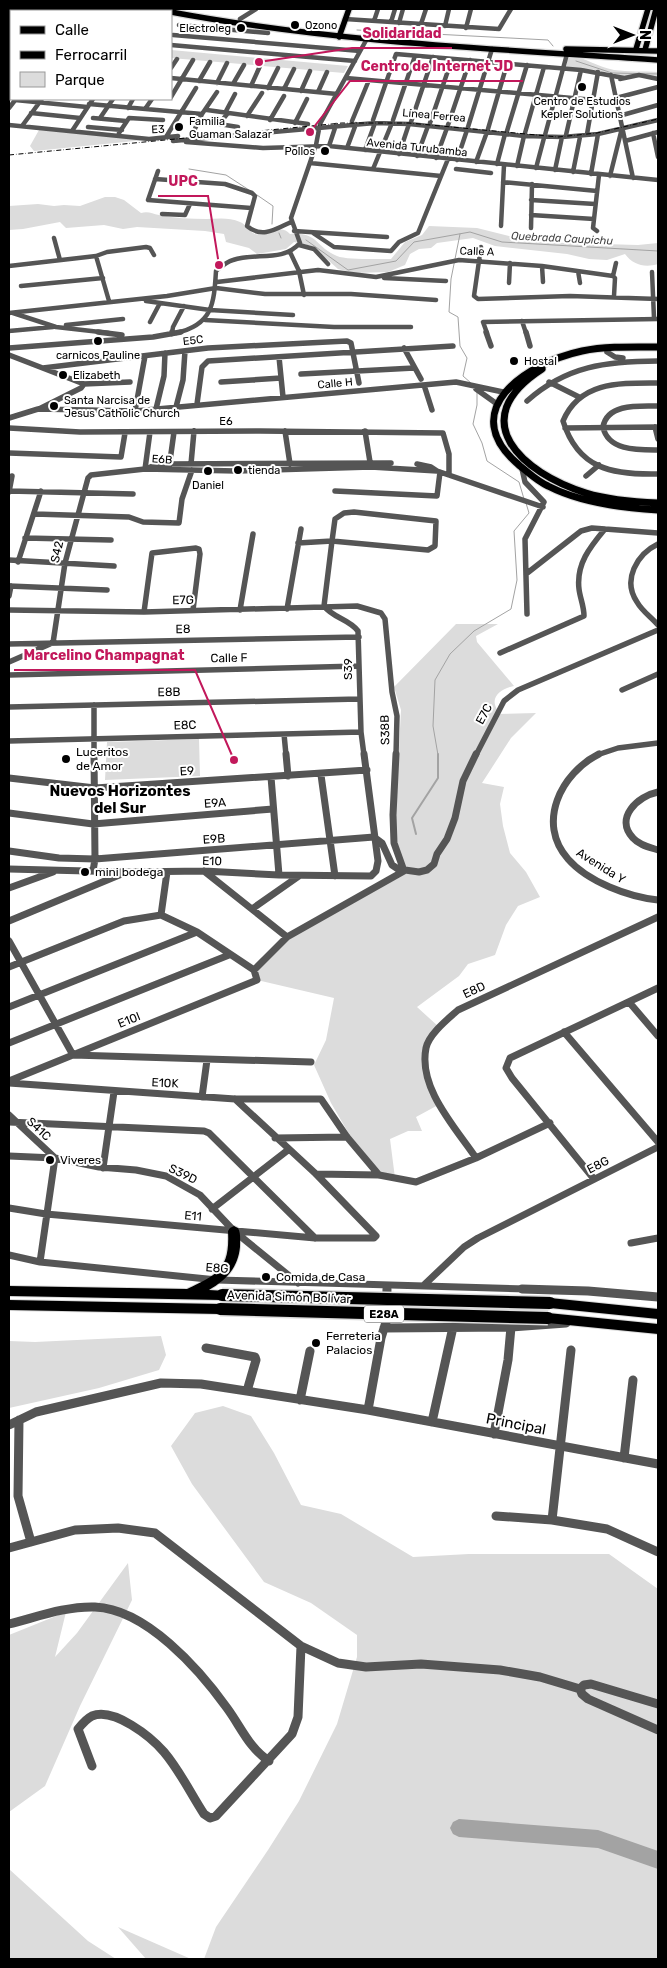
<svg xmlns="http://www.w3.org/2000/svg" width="667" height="1968" font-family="Rubik,sans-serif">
  <rect width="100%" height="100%" fill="#fff"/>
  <!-- green -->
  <path fill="#dcdcdc" d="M171 50 348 66 344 73 171 58Z
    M568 55C584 57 598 67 614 70 628 72 644 71 658 72V78L622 76 596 70 566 68Z
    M39 130 145 140 34 151 30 146Z
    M105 197H115L124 200 141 213C149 211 152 214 159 215 174 218 191 219 206 219 217 219 229 217 240 222 246 224 248 231 255 234 267 238 280 222 290 234 319 232 315 247 337 256 346 260 378 259 391 259L405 242 422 235 429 226 477 228 533 242 638 245 658 243V264C645 268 633 265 625 254L607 260 589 259 567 254 495 246 473 238 437 243 431 248 419 249 410 254 405 265 388 272 355 273 338 269 312 246 294 242 286 249 257 254 249 248 226 242 224 234 205 231 137 227 123 229 104 225 66 228 60 222 23 229 9 230V206L38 204 54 206 64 205 80 206Z
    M456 624H498L476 636 477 642 514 686C502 688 488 697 498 711L496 714 536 713 511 738 482 783 504 787 500 804 503 826 510 853 526 872 540 897 518 906 506 925 495 955 468 964 459 976 417 1007 439 1027 426 1048 427 1079 440 1104 416 1117 422 1131H408L390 1139 395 1178 380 1174 352 1139 331 1103 314 1065 326 1040 334 998 257 980 254 970 287 937 403 871 394 843 401 710 394 687Z
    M199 739 200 776 105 780 107 742Z
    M161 1336 166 1355 159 1370 99 1388 9 1408V1341L35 1342Z
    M223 1406 251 1416 274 1453 301 1505 341 1514 413 1557 469 1554H609L658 1589V1959H204L216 1927 268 1850 299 1801 337 1724 357 1657V1635L311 1603 264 1582 192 1484 171 1446 195 1413Z
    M128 1563 132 1600 80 1706 45 1786 9 1812V1635L66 1612 55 1657 77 1633Z
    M9 1869 88 1941 116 1959H9Z
    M118 1927 191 1959H146Z"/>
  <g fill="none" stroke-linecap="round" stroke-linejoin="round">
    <!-- stream-far1 -->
    <path stroke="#a3a3a3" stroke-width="1" d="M357 30 548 40 553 46
      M576 61 612 73 658 74
      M189 169 226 175 249 190
      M257 195 273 206 272 224
      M279 233 281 238
      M460 234 451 279 449 312 458 317 460 346 467 358 463 376 471 383
      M306 240 348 270 396 261 414 242 470 232 502 242 658 251
      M477 392V405L473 424 482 443 487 461 519 482 524 499
      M438 755 433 726 435 680 450 654 474 631 511 609 517 580 514 531 529 513 526 503"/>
    <!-- stream -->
    <path stroke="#a3a3a3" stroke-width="2" d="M416 834 412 818 438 778V754"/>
    <!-- river -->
    <path fill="#a3a3a3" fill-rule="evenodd" d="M459 1819 598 1830 658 1851V1869L598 1848 459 1837 453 1834 450 1828 453 1822Z"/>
    <defs>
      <path id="major-far1" d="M158 9 168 11
        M171 12C332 42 495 49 658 60
        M339 37 349 9
        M566 49 658 51
        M636 49 648 9
        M645 50 656 9"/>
      <path id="major" d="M658 347C633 347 607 346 582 351 526 363 454 411 520 466 529 473 537 481 548 486 581 503 621 508 658 510
        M542 369C463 420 522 473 586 493 609 500 634 502 658 503"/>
      <path id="highway" d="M234 1226 238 1228C241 1233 240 1241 240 1247 238 1268 226 1280 209 1290L226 1291 228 1295 226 1299 222 1300 9 1296V1286L187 1289C219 1274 230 1268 228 1231L230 1228Z
        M550 1298 658 1309V1319L550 1308 546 1307 544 1303 546 1299Z
        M9 1300 220 1304 224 1305 226 1309 224 1313 220 1314 9 1310Z
        M548 1313 658 1324V1334L548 1323 544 1322 542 1318 544 1314Z"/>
    </defs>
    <!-- major-far1 casing -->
    <use href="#major-far1" stroke="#dbdbdb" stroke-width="8"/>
    <!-- major casing -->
    <use href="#major" stroke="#dbdbdb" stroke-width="9"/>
    <!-- highway casing -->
    <use href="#highway" stroke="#dbdbdb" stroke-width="2"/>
    <!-- minor-far3 -->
    <path stroke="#555" stroke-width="4.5" d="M18 9 26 11
      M88 11 90 9
      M117 11 119 9
      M240 19 256 9
      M345 19 499 29 511 9
      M374 21 378 9
      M391 22 395 9
      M399 23 403 9
      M421 24 426 9
      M179 25 268 33
      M445 26 449 9
      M466 28 471 9
      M173 35 360 51
      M171 45 355 61
      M171 68 177 59
      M611 75 633 178
      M171 78 337 94
      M346 78 617 102
      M620 79 639 75 658 79
      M199 81 210 62
      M9 82 11 83
      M217 83 227 63
      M233 84 244 65
      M251 86 260 66
      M268 88 278 68
      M284 89 294 69
      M301 91 310 71
      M318 92 327 72
      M171 97 193 60
      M616 98 658 87
      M15 100 87 107
      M89 104 202 114
      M9 108 16 99
      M128 108 133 99
      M145 109 152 99
      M207 110 308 124
      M31 113 80 118
      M225 113 235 94
      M228 113 219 124 238 127
      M247 116 262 93
      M619 116 658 105
      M93 118 126 121
      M100 118 113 99
      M270 120 284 96
      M373 120 396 54 581 70 624 78
      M393 120 415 56
      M352 121 369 80
      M411 122 433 57
      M295 123 307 99
      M430 123 452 59
      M9 125 149 139 178 136
      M448 125 470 60
      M22 126 42 99
      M88 127 122 130
      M468 127 492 49
      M488 129 507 64
      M72 131 93 99
      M507 131 527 65
      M119 133 129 118 163 120
      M525 133 544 67
      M653 133 658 157
      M587 134 598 72
      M192 135 202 114 217 92
      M545 135 567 54
      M566 135 581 70
      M166 137 196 88
      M173 141 375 123 409 124 524 136 562 137 598 134 658 120
      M625 141 658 132
      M186 142 263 148 329 146 658 180
      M329 146 336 125
      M347 148 356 124
      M365 150 375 123
      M399 154 409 124
      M417 156 428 126
      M436 158 447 128
      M457 160 467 130
      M476 162 487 132
      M310 163 441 176
      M497 164 505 134
      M517 166 524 136
      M536 168 544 138
      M373 169 392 123
      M456 169 491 173
      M555 170 562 137
      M158 171 148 200 251 208
      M573 172 580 137
      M591 174 598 134
      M610 176 621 132
      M155 179 225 184 252 193 255 196 247 226C262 239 276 229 291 222
      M503 182 597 191
      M531 200 595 204
      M162 214 185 215 190 204
      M531 215 594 219
      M501 226 504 165
      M531 228 532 184
      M294 231 387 237
      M597 231 593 228 599 175
      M313 233 334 247 391 251 399 242 418 233 448 159
      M54 238 60 260
      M299 245 314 249 328 264
      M481 247 474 296 478 299 570 296 658 299
      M290 252 299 271 304 295
      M9 266 96 256
      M542 266 543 282
      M578 271 580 283
      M652 272 654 318
      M384 278 446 281
      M217 282 318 270 376 277 459 260 542 266 613 276
      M509 283 510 263
      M21 286 103 278
      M614 296 615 278 613 276 616 263
      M109 301 96 256 107 252 146 247 150 248 154 255
      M146 301 210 310 293 315
      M9 313 167 296 216 288 265 294H351L436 300
      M13 313 56 327 109 333
      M205 320 334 327H411
      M522 321 526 333
      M150 322 160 303
      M66 325 123 319
      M9 331 53 327
      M172 333 173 327 184 306
      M176 333C213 325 214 303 216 271 221 267 226 262 233 260 256 252 282 263 300 243L291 218 316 145 320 124 369 35
      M487 333 483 322 658 319"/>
    <!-- minor-far2 -->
    <path stroke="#555" stroke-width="5.5" d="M98 332 122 335
      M486 332 491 346
      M526 332 530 346
      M172 334V332
      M9 348 153 337 181 332
      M404 348 421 379
      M607 352 615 357 623 358
      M9 355 84 384 130 382
      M279 357 283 397
      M43 368 208 348 347 341 351 343 359 383
      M301 374 414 368
      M221 382 281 378
      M549 382 579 397
      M658 383C620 383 580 381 563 421 578 469 612 475 658 474
      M424 385 432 410
      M476 389 497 404
      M527 401C566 366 607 361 658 361
      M197 404 202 367 208 361 453 346
      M658 406C640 406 607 403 603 427 608 451 638 450 658 450
      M176 407 183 380 185 351
      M39 409 81 388 84 384
      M156 409 164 376 165 353
      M135 411 145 356
      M9 418 38 409 135 411 456 382 503 392
      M655 427 658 439
      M9 428 80 432 260 431 443 433 449 454V475
      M565 428 658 427
      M285 431 290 464
      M365 431 370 462
      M9 453 121 457 125 433
      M191 464 194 431
      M417 464 431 467 437 471 543 507
      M169 468 174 432
      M145 469 150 432
      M146 469 155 465 169 464 391 463
      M522 469 525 482 544 502 525 539 527 614
      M586 476 599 465
      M9 491 133 494
      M335 491 437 496 440 472
      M9 492 12 476
      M354 512 436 521 435 546 428 550 332 541 335 519 344 513Z
      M35 514 129 517 143 522 179 523 182 499 192 470
      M25 538 111 540
      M332 541 324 606C333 618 349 619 358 631L361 732 364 755
      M298 543 332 541
      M658 544C637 554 622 580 637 602 642 611 651 617 658 625
      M9 560 114 566
      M18 562 41 491
      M526 574 581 531 592 528 605 529
      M9 586 107 590
      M9 596 11 586
      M287 609 301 529
      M9 610 144 612 357 606 381 613 385 619 392 692 397 716 396 755
      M240 610 253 534
      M144 612 152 553 196 548 199 549 200 554 193 610
      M53 643 65 563 88 478 91 475 145 469 236 471 371 467 437 471
      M9 644 359 637
      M500 653 584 616C584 606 580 598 579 589 576 564 590 547 605 529L658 533
      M9 662 50 644
      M9 675 359 666
      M622 690 658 674
      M94 705V755
      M9 707 359 699
      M284 734 286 755
      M9 741 361 732
      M476 755 504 701 518 690 658 630
      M597 755 618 748 658 743"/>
    <!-- minor-far1 -->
    <path stroke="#555" stroke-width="7" d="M286 754 288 776
      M396 754 393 815 394 843 404 871
      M599 754C561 773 536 823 568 859 588 882 629 897 658 900
      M321 775 335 876
      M271 777 279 875
      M9 778 95 788 367 770
      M658 792C638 796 614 818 633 838 639 845 649 847 658 850
      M9 813 93 824 273 809
      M9 851 59 858 95 859 374 837 382 843 392 865 398 869 419 872 427 870 434 864 437 854 447 839 455 818 463 781 476 754
      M9 869 126 872 204 871 279 875 371 876 376 871 378 861 364 754
      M93 871 95 859 94 754
      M204 871 287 937
      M9 888 53 872
      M252 909 299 876
      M161 915 167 872
      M9 921 124 873
      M9 941 73 1055 311 1062
      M9 967 124 921 161 915
      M254 970 287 937 404 871
      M629 1002 658 1036
      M9 1007 197 932
      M564 1032 658 1142
      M9 1043 229 955
      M9 1081 257 980 254 970 197 932 161 915
      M9 1083 235 1099H321L347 1137 379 1175
      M202 1097 207 1060
      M9 1115 55 1158
      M9 1122 204 1131 209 1133 315 1238
      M275 1138 347 1137
      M9 1156 55 1158 99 1167 136 1170 166 1176 200 1195 234 1231 298 1283
      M476 1158C455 1127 418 1088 426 1048 429 1034 448 1019 458 1010L658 917
      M103 1168 114 1092
      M316 1174 379 1175 416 1182 476 1158 550 1123
      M594 1179 512 1078 506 1068 510 1058 658 988
      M9 1208 46 1214 315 1238H374L376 1236 316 1174 235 1099
      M212 1209 288 1150
      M631 1243 658 1238
      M9 1255 40 1262 217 1280 564 1290
      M40 1262 55 1158
      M424 1285 464 1247 478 1238 658 1147
      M387 1290V1286"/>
    <!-- minor -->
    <path stroke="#555" stroke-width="9" d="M522 1289 588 1291 658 1297
      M384 1328 511 1327 566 1323
      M206 1348 255 1357 256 1360 247 1391
      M300 1400 310 1351
      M368 1410 381 1338 386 1322 387 1289
      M19 1420 18 1496 31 1542
      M432 1422 453 1327
      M9 1425 36 1412 161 1383 201 1384 368 1410 658 1464
      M494 1434 508 1360 511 1327
      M624 1458 633 1380
      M496 1516 552 1520 607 1529 658 1552
      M552 1520 571 1350
      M9 1548 75 1530 118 1528 155 1533 301 1646 338 1663 366 1667 421 1664 500 1670 540 1677 580 1689 582 1694 588 1699 658 1730
      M9 1624C37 1617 66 1606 95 1607 146 1609 199 1669 227 1708 241 1727 249 1748 269 1761
      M580 1689 584 1685 591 1684 658 1704
      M92 1766 78 1729C82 1724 86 1719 92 1716 114 1707 151 1737 164 1752 180 1771 191 1794 204 1814L210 1818 216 1816 292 1734 298 1717 301 1646"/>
    <!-- major-far1 -->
    <use href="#major-far1" stroke="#000" stroke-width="5.5"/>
    <!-- major -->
    <use href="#major" stroke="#000" stroke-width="7"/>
    <!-- highway -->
    <use href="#highway" fill="#000" fill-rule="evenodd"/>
    <!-- rail -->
    <path stroke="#000" stroke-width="1" stroke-dasharray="5 2 0.5 2" stroke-linecap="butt" d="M9 155 342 123H409L558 137 597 133 658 119"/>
    <defs>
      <path id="highway-bridge" d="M222 1295 550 1303
        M220 1309 548 1318"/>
    </defs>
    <!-- highway-bridge casing -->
    <use href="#highway-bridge" stroke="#dbdbdb" stroke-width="15" stroke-linecap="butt"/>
    <!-- highway-bridge -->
    <use href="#highway-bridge" stroke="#000" stroke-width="12"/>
  </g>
  <!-- markers -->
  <g fill="#000" stroke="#fff" stroke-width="2">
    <circle cx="295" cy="25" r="5"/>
    <circle cx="241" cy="28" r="5"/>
    <circle cx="582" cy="87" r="5"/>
    <circle cx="179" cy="127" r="5"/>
    <circle cx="325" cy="151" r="5"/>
    <circle cx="98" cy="341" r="5"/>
    <circle cx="514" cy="361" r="5"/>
    <circle cx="63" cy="375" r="5"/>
    <circle cx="54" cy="406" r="5"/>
    <circle cx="238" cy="470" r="5"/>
    <circle cx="208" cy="471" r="5"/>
    <circle cx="66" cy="759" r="5"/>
    <circle cx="85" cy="872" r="5"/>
    <circle cx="50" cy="1160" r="5"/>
    <circle cx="266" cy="1277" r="5"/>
    <circle cx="316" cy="1343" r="5"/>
  </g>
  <g text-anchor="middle" stroke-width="4" stroke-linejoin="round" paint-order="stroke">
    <!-- far-poi labels -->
    <g font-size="11" fill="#000" stroke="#fff" text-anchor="start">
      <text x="305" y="29">Ozono</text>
      <text x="231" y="32" text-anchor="end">Electroleg</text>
      <text x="582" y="105" text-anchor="middle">Centro de Estudios<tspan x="582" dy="13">Kepler Solutions</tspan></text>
      <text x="189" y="125">Familia<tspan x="189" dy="13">Guaman Salazar</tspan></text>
      <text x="315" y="155" text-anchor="end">Pollos</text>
      <text x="98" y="359" text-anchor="middle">carnicos Pauline</text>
      <text x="524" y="365">Hostal</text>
      <text x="73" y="379">Elizabeth</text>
      <text x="64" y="404">Santa Narcisa de<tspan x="64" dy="13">Jesus Catholic Church</tspan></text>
      <text x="248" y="474">tienda</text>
      <text x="208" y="489" text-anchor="middle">Daniel</text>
    </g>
    <!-- far-street labels -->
    <g font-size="11" fill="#000" stroke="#fff">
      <text transform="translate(434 115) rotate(5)" y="4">Línea Ferrea</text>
      <text transform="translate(158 129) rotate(-3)" y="4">E3</text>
      <text transform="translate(417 147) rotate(6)" y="4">Avenida Turubamba</text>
      <text transform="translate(477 251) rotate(2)" y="4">Calle A</text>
      <text transform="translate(193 340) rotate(-7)" y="4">E5C</text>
      <text transform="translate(335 383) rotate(-5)" y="4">Calle H</text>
      <text x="226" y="425">E6</text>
      <text transform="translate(162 459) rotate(4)" y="4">E6B</text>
    </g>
    <!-- far-water labels -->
    <g font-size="11" font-style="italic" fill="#444" stroke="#fff">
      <text transform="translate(562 238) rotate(3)" y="4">Quebrada Caupichu</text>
    </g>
    <!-- shield labels -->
    <rect fill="#fff" stroke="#4c4c4c" stroke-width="1" x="364" y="1305.5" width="40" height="17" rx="4"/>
    <g font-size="11" font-weight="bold" fill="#000">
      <text x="384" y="1318">E28A</text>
    </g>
    <!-- street labels -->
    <g font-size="12" fill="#000" stroke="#fff">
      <text transform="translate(57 552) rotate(-77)" y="4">S42</text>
      <text transform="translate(183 600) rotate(-1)" y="4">E7G</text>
      <text transform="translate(183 629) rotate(-1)" y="4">E8</text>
      <text transform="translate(229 658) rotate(-1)" y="4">Calle F</text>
      <text transform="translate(348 669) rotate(-90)" y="4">S39</text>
      <text transform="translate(169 692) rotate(-1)" y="4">E8B</text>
      <text transform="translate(484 714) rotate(-62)" y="4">E7C</text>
      <text transform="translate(185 725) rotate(-2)" y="4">E8C</text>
      <text transform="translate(385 730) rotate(-91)" y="4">S38B</text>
      <text transform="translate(187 771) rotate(-4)" y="4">E9</text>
      <text transform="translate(215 803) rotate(-4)" y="4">E9A</text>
      <text transform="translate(214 839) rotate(-4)" y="4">E9B</text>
      <text transform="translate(212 861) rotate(2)" y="4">E10</text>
      <text transform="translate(601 866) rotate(32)" y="4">Avenida Y</text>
      <text transform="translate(474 990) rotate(-25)" y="4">E8D</text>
      <text transform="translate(129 1020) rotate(-22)" y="4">E10I</text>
      <text transform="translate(165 1083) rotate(3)" y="4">E10K</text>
      <text transform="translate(39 1129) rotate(43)" y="4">S41C</text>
      <text transform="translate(598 1165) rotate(-27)" y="4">E8G</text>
      <text transform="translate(183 1174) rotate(26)" y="4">S39D</text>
      <text transform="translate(193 1216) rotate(5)" y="4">E11</text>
      <text transform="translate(217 1268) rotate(4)" y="4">E8G</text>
      <text transform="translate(289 1297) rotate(2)" y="4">Avenida Simón Bolívar</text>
    </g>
    <!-- poi labels -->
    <g font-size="12" fill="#000" stroke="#fff" text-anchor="start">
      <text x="76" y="756">Luceritos<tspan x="76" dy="14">de Amor</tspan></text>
      <text x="95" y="876">mini bodega</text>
      <text x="60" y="1164">Viveres</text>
      <text x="276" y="1281">Comida de Casa</text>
      <text x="326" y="1340">Ferreteria<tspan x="326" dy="14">Palacios</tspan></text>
    </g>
    <!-- quarter labels -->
    <g font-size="15" font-weight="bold" fill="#000" stroke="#fff">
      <text x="120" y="796">Nuevos Horizontes<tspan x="120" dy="17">del Sur</tspan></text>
    </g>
    <!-- near-street labels -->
    <g font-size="15" fill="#000" stroke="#fff">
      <text transform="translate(516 1424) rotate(11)" y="5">Principal</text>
    </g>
  </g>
  <!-- callouts -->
  <path fill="none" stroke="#c2185b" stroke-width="2" d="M259 62L352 48H452M310 132L350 81H523M219 265L208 196H158M234 760L195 670H14"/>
  <g fill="#c2185b" stroke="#fff" stroke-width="2">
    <circle cx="259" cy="62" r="5"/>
    <circle cx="310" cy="132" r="5"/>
    <circle cx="219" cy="265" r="5"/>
    <circle cx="234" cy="760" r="5"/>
  </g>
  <g font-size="14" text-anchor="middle" font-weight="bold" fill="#c2185b" stroke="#fff" stroke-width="4" stroke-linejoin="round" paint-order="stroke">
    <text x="402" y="38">Solidaridad</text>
    <text x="437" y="71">Centro de Internet JD</text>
    <text x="183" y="186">UPC</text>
    <text x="104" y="660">Marcelino Champagnat</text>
  </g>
  <!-- border -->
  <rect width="667" height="1968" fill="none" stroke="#000000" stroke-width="20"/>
  <!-- legend -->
  <rect x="10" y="10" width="162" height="90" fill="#ffffff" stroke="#999999"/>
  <rect x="20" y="26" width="25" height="8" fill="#000000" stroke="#999999"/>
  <text x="55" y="35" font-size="15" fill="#000000">Calle</text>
  <rect x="20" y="51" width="25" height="8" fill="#000000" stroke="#999999"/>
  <text x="55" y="60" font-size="15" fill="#000000">Ferrocarril</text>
  <rect x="20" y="72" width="25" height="15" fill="#dcdcdc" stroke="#999999"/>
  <text x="55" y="85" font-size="15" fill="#000000">Parque</text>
  <!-- north arrow -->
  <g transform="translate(632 35) rotate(90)" stroke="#ffffff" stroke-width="4" paint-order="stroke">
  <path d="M0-4L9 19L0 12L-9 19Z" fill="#000000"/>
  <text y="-8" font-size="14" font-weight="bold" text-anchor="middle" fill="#000000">N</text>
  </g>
</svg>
